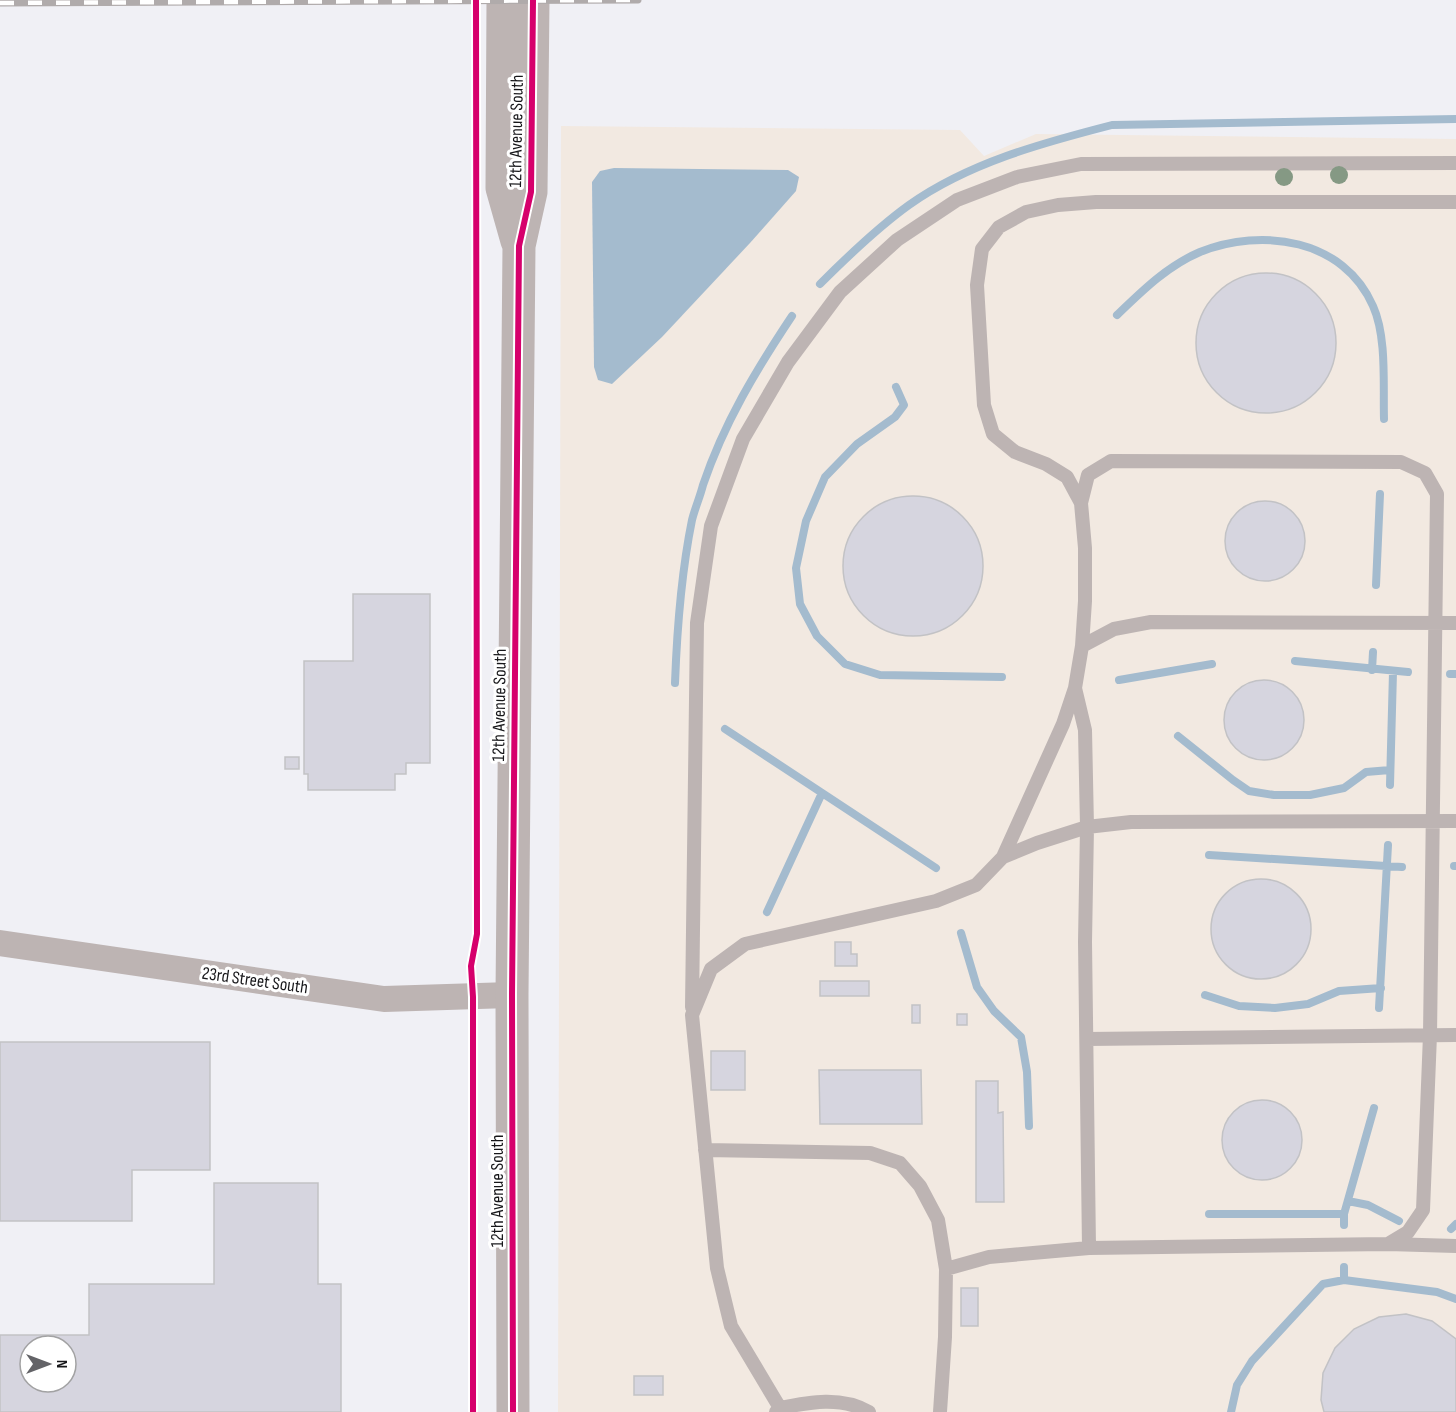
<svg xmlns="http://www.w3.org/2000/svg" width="1456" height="1412" font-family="'Sofia Sans Condensed',sans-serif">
  <rect width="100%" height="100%" fill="#f0f0f5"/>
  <!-- industrial -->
  <path fill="#f2e9e1" d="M561 126 960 130 984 156 1036 134 1456 139V1412H558Z"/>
  <!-- water -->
  <path fill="#a4bbce" d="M614 168 788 170 799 177 796 191 750 243 662 337 612 384 598 380 594 367 592 182 600 171Z"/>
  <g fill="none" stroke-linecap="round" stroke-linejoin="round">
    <!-- stream -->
    <path stroke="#a4bbce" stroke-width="8" d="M820 284C848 256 877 228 909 205 968 163 1042 143 1112 125L1456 119
      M1117 315C1142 291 1167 266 1200 252 1262 227 1344 239 1373 306 1387 337 1383 385 1384 419
      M896 387 904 405 895 417 857 444 825 477 806 521 796 568 800 604 817 636 845 664 880 675 1002 677
      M1376 585 1380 494
      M1295 661 1408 672
      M1372 670 1373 652
      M1450 674H1456
      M1119 680 1212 664
      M675 683C677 629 681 574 692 520 695 508 700 497 703 485 724 423 756 370 792 316
      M725 729 936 868
      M1178 736 1233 780 1249 791 1274 795H1310L1344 788 1366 772 1390 770
      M1390 785 1393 672
      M1209 855 1402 867
      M1454 866H1456
      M767 912 822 793
      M961 933 977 987 994 1011 1021 1037 1027 1072 1029 1126
      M1205 995 1239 1006 1275 1008 1308 1004 1339 991 1381 988
      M1379 1008 1388 845
      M1348 1201 1368 1205 1399 1221
      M1209 1214H1344
      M1344 1225V1214L1374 1108
      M1451 1229 1456 1224
      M1344 1267V1280
      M1231 1412 1237 1385 1252 1361 1323 1284 1344 1280 1437 1292 1456 1299"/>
  </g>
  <!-- building -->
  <path fill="#d6d5df" stroke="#c2c2c5" stroke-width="1.5" fill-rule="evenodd" d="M1196 343a70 70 0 1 1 140 0a70 70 0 1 1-140 0Z
    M843 566a70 70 0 1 1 140 0a70 70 0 1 1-140 0Z
    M1225 541a40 40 0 1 1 80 0a40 40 0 1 1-80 0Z
    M353 594H430V763H406V774H395V790H308V774H304V661H353Z
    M1224 720a40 40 0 1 1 80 0a40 40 0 1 1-80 0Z
    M285 757H299V769H285Z
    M1211 929a50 50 0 1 1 100 0a50 50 0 1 1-100 0Z
    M835 942H851V954H857V966H835Z
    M820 981H869V996H820Z
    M912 1005H920V1023H912Z
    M957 1014H967V1025H957Z
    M0 1042H210V1170H132V1221H0Z
    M711 1051H745V1090H711Z
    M819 1070H921L922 1124H820Z
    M976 1081H998V1113L1003 1112 1004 1202H976Z
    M1222 1140a40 40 0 1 1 80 0a40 40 0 1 1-80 0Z
    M214 1183H318V1284H341V1412H0V1335H89V1284H214ZM30 1346H66V1382H30Z
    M961 1288H978V1326H961Z
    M1406 1314 1432 1321 1456 1339V1412H1324L1321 1400 1323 1373 1335 1348 1354 1329 1379 1317Z
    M634 1376H663V1395H634Z"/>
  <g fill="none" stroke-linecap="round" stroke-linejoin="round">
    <!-- service -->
    <path stroke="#bdb4b3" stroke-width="14" d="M1082 646 1114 629 1151 622 1456 623
      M1075 688 1085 730 1087 827 1085 942 1089 1248
      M1003 857 1037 843 1087 827 1131 822 1456 821
      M692 1007 697 623 711 526 743 439 788 362 840 292 897 240 957 200 1017 177 1081 164 1456 163
      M1087 1039 1456 1035
      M705 1150 870 1153 900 1163 920 1186 938 1220 946 1269 945 1337 940 1412
      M1388 1244 1456 1246
      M946 1269 989 1257 1089 1248 1388 1244 1408 1232 1423 1210 1430 1035 1437 494 1425 473 1401 462 1111 461 1088 475 1081 503
      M780 1408 731 1326 717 1268 692 1015 711 969 745 944 936 901 976 885 1003 857 1063 724 1075 688 1082 646 1085 601V548L1081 503 1067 477 1046 464 1015 452 993 434 984 405 977 285 982 249 999 227 1026 212 1058 205 1096 202H1456
      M776 1412 780 1408C810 1402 841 1396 869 1412"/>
    <!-- minor -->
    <path stroke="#bdb4b3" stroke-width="26" d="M0 943 384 999 512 995"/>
    <!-- tertiary -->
    <path stroke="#bdb4b3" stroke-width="33" d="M503 0 502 188 517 241
      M513 1412 512 995 519 246 531 192 533 0"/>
    <defs>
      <path id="rail" d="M0 3 638 0"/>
    </defs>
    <!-- rail casing -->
    <use href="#rail" stroke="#b0abab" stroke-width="7"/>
    <!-- rail -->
    <use href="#rail" stroke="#fff" stroke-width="4.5" stroke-dasharray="14" stroke-linecap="butt"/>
    <defs>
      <path id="cycleway" d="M473 1412V997L471 966 477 934 476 0
        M513 1412 512 995 519 246 531 192 533 0"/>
    </defs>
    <!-- cycleway casing -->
    <use href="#cycleway" stroke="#fff" stroke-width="10"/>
    <!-- cycleway -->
    <use href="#cycleway" stroke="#d6006c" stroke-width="6"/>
  </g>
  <!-- trees -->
  <g fill="#859984">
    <circle cx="1339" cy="175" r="9"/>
    <circle cx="1284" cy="177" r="9"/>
  </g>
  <g text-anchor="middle" stroke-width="6" stroke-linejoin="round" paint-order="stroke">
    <!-- street labels -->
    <g font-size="18" fill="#17171a" stroke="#fff">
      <text transform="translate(516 131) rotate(-89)" y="6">12th Avenue South</text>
      <text transform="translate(499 705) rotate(-89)" y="6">12th Avenue South</text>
      <text transform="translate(255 980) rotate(8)" y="6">23rd Street South</text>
      <text transform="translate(497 1191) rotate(-90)" y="6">12th Avenue South</text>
    </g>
  </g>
  <!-- north arrow -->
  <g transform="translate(48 1364) rotate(90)"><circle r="28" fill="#ffffff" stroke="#a2a2a3" stroke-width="1.5"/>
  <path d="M0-4.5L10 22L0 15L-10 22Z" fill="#636367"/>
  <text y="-9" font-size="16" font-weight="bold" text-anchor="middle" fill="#17171a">N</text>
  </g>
</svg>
